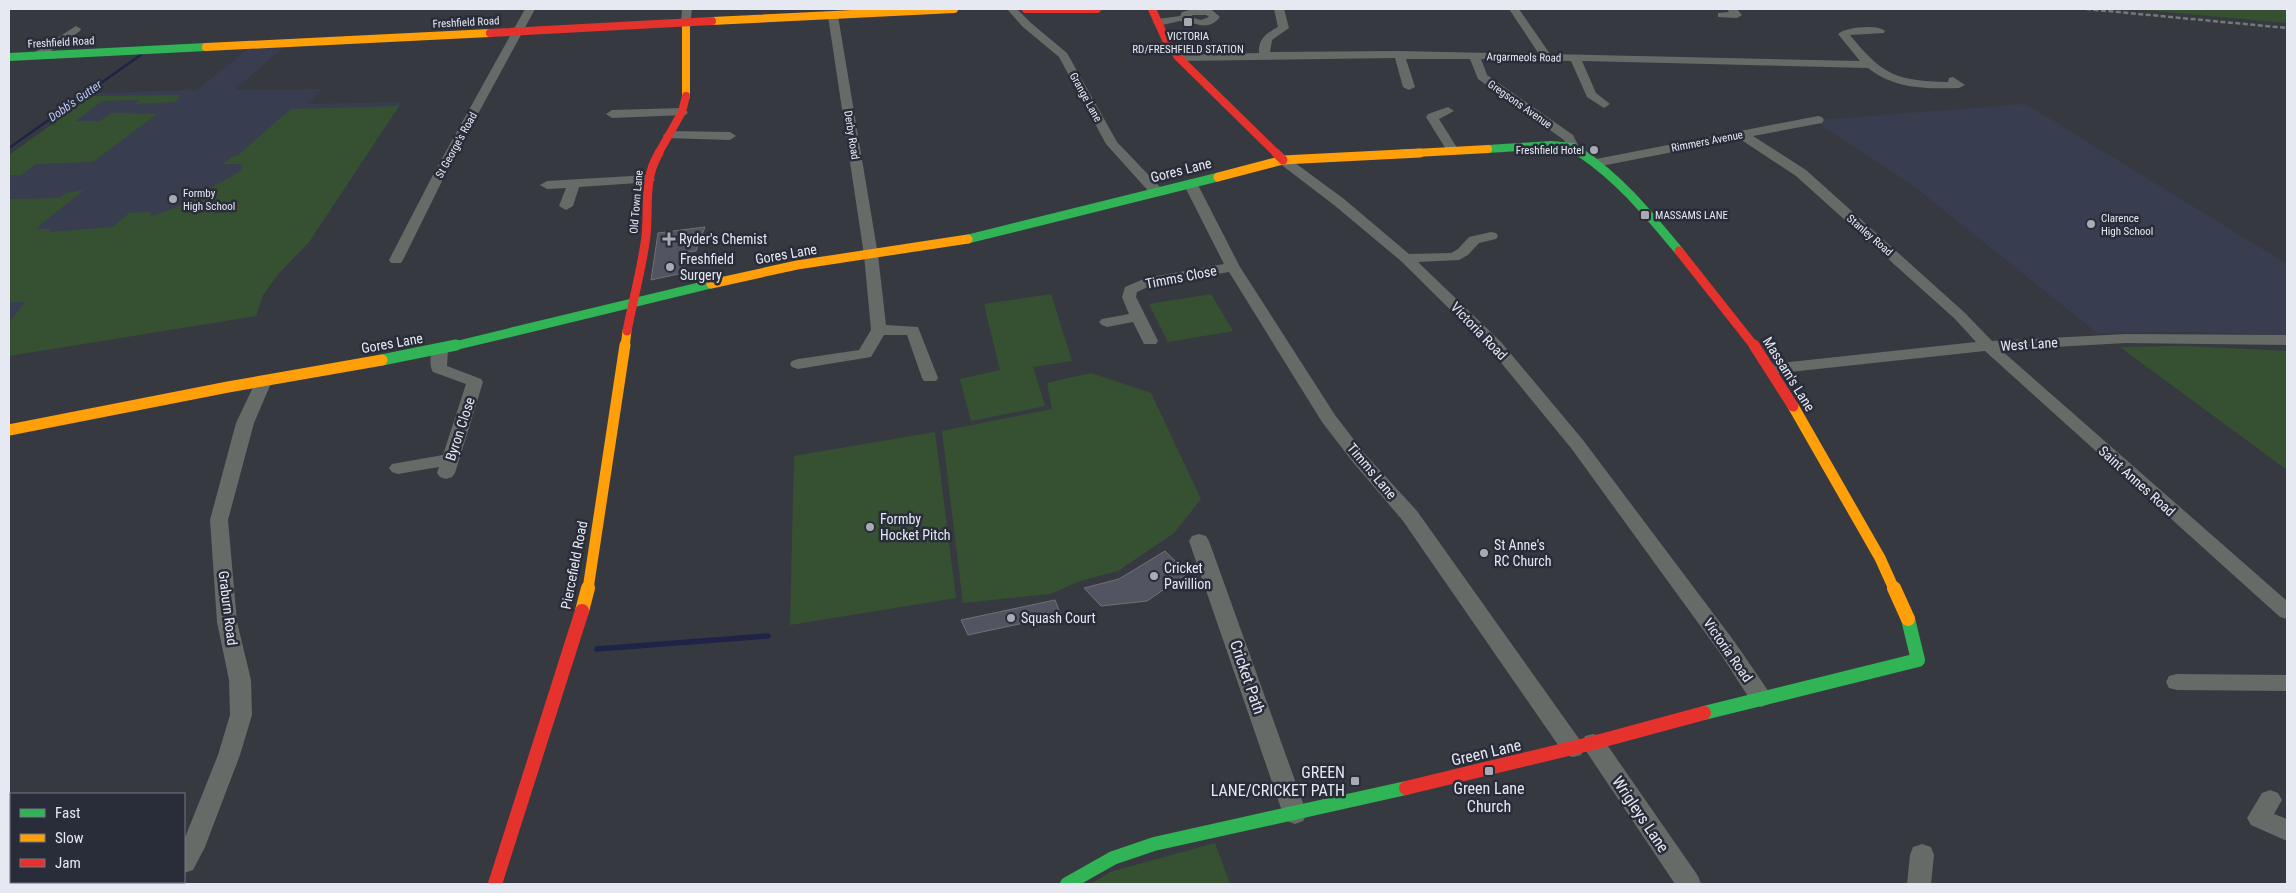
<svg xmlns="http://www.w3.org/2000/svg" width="2296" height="893" font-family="'Roboto Condensed',sans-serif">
  <rect width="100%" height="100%" fill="#373941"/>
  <!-- built -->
  <path fill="#393d50" d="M283 48 234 90 322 89 307 104 402 102 309 242 279 273 263 295 256 316 9 356V155L96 93 197 90 248 49Z
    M2026 104 2287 264V335L2191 332 2097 333 1911 184 1825 128 1818 120Z"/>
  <!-- green -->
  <path fill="#365132" d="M2132 9H2287V23Z
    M180 95 176 102 135 104 139 100 102 101 76 121H100L111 113 157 114 93 162 36 164 21 175H9V155L92 96Z
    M399 106 309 242 279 273 263 295 256 316 9 356V323L25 302H9V199L59 198 66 193 84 190 35 229H51L49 232 113 227 129 213 152 212 149 215 152 216 175 208 241 171 242 164H223L233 156H237L291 109Z
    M1051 294 1072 361 1033 367 1045 406 971 421 960 379 1000 370 984 304Z
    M1211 294 1233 331 1168 342 1149 304Z
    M2186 346 2287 351V470L2120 347Z
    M1091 373 1151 393 1201 499 1174 533 1118 571 1083 580 1050 594 963 603 942 431 1052 409 1047 383Z
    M935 432 956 598 790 625 794 456Z
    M1215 843 1230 884H1091L1110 872Z"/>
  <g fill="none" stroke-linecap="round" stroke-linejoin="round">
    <!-- stream-far1 -->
    <path stroke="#1e2347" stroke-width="2.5" d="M9 148 142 54"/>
    <!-- stream -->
    <path stroke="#1e2347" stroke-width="5.5" d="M597 649 768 636"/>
  </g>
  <!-- building -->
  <path fill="#525461" stroke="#6f7178" d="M705 227 696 251 686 252 683 273 651 280 658 233Z
    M1165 551 1188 573 1147 601 1101 606 1084 588 1119 579Z
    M1055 600 1061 615 968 635 961 620Z"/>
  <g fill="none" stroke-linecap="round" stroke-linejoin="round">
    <!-- street -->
    <path fill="#666b67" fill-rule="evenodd" d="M525 9H535L447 171 403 260 401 263H391L389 260 435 171Z
      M682 9H692L690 25 686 26 681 23Z
      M1007 9H1017L1031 23 1067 53 1117 142 1161 188 1163 191 1161 194H1151L1106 144 1059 57 1023 27Z
      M1193 9 1212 10 1220 17C1209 31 1198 24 1184 21 1174 20 1161 29 1153 22L1158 19 1180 16 1182 12ZM1193 15H1206L1209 17 1201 20 1190 17Z
      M1274 9H1284L1289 28 1272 40 1270 52 1399 51 1539 54 1509 9H1519L1550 54 1860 61 1838 34C1845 27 1878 24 1885 31L1884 33 1850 35C1882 75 1897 81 1948 82L1949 78 1953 77 1965 85 1959 88C1927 89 1894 89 1868 68L1582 61 1596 93 1610 104 1604 108 1587 97 1571 61 1481 59 1487 75 1573 135 1579 147 1573 151 1569 150 1564 140 1478 79 1470 59H1406L1415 87 1409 90 1403 87 1395 58 1179 61 1174 58 1179 55 1259 53C1258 38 1267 33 1278 27Z
      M1727 9H1737L1742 15 1737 18 1718 17V13L1729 12Z
      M833 13 838 16 878 255 886 325 918 327 938 378 936 381H924L922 378 907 335H884L871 357 798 369 792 367 790 364 792 361 798 359 859 350 871 330 864 255 828 16Z
      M76 26 81 29 80 31 40 58H32V54Z
      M1448 107 1454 111 1439 119 1459 151 1453 155 1449 154 1426 117 1428 114Z
      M682 108 688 112 686 115 612 118 606 114 612 110Z
      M1818 116 1822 117 1824 120 1822 123 1753 136 1806 170 1965 313 1992 341 2126 334 2287 335V345L2126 343 2001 350 2287 601V619L2280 617 1985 351 1772 374 1766 372 1764 369 1766 366 1772 364 1976 342 1955 319 1796 176 1740 139 1596 167 1590 163 1596 159Z
      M669 131 730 132 736 136 730 140 665 138 663 135Z
      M1283 156 1287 157 1344 199 1409 254 1451 253 1458 249 1469 237 1491 232 1496 233 1498 236 1496 239 1479 243 1468 255 1459 260 1418 262 1501 342 1583 440 1734 641 1769 692 1772 698 1769 704 1761 707 1753 704 1720 653 1571 448 1489 348 1401 261 1334 205 1279 163 1277 160Z
      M648 175 655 179 653 182 579 187 573 206 566 210 559 206 566 188 547 189 540 185 547 181Z
      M1190 179 1197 183 1240 267 1335 415 1364 453 1417 511 1582 743 1585 736 1593 734 1601 736 1698 876 1701 884H1675L1584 748 1581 755 1573 757 1565 755 1403 521 1352 461 1322 422 1229 272 1150 286 1137 292 1136 297 1158 341 1156 344H1144L1133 322 1107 327 1102 325 1099 322 1102 319 1129 314 1122 297 1125 287 1146 278 1224 264 1183 183Z
      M440 345 446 347 448 350 447 366 481 379 483 382 455 473 452 477 446 479 440 477 437 473 439 467 398 474 392 472 389 468 392 464 443 455 466 384 433 372C429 367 430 352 434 347Z
      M264 376 270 378 272 381 254 423 228 520 237 622 251 680 252 715 240 755 205 847 193 870 184 873V840L218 755 230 715 229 680 217 622 210 520 236 423 256 381 258 378Z
      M1199 534 1206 536 1209 541 1307 814 1303 821 1295 824 1287 821 1283 814 1189 541 1192 536Z
      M2177 674 2287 675V691L2177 690 2169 688 2166 682 2169 676Z
      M2270 790 2278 793 2282 800 2274 814 2287 819V841L2251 825 2247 818 2262 793Z
      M1922 844 1931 847 1934 855 1931 884H1907L1910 855 1913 847Z
      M184 881V882L183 884H158L159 882Z"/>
    <!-- fast-far3 -->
    <path stroke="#30b455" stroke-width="8" d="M9 57 206 47
      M1488 149 1551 145 1573 147 1583 154"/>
    <!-- fast-far2 -->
    <path stroke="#30b455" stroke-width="9" d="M1581 153C1620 179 1649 215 1679 251
      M968 239 1218 177
      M450 347 711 284"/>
    <!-- fast-far1 -->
    <path stroke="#30b455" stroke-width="11" d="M382 360 456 345"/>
    <!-- fast -->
    <path stroke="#30b455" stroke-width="14" d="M1704 713 1918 660 1908 619
      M1067 884 1113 858 1154 844 1406 788"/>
    <!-- slow-far3 -->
    <path stroke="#ff9f0a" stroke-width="8" d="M712 21 954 9
      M686 23V96
      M206 47 490 33
      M1397 154 1488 149"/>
    <!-- slow-far2 -->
    <path stroke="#ff9f0a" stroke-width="9" d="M1218 177 1283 160 1420 153
      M711 284 797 265 968 239
      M625 347 627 331"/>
    <!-- slow-far1 -->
    <path stroke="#ff9f0a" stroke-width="11" d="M1793 406 1880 558 1894 589
      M9 430 228 387 382 360
      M588 589 625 345"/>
    <!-- slow -->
    <path stroke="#ff9f0a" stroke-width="14" d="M1894 588 1908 619
      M582 611 588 588"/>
    <!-- jam-far3 -->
    <path stroke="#e5322d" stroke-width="8" d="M1026 9H1097
      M1152 9 1167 42 1179 58 1277 154
      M490 33 712 21
      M658 154 682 112 686 96"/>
    <!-- jam-far2 -->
    <path stroke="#e5322d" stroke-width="9" d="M1276 153 1283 160
      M1679 251 1755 347
      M627 331C633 300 642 268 646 236 649 207 643 179 659 153"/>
    <!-- jam-far1 -->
    <path stroke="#e5322d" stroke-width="11" d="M1754 345 1793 406"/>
    <!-- jam -->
    <path stroke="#e5322d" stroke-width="14" d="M1406 788 1593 743 1704 713
      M495 884 582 611"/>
    <!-- rail -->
    <path stroke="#747878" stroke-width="2.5" stroke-dasharray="5 2.5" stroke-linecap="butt" d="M2086 9 2287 28"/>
  </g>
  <!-- markers -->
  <g fill="#a9abb4" stroke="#292d3a" stroke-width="2">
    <rect x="1183" y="17" width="10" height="10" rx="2.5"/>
    <circle cx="1594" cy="150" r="5"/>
    <circle cx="173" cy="199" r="5"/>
    <rect x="1640" y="210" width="10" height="10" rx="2.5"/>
    <circle cx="2091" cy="224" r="5"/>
    <path d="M666.5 231.5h5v5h5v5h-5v5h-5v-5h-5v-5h5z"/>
    <circle cx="670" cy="267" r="5"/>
    <circle cx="870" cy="527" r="5"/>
    <circle cx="1484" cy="553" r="5"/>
    <circle cx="1154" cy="576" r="5"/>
    <circle cx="1011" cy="618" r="5"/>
    <rect x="1484" y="766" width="10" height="10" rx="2.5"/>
    <rect x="1350" y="776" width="10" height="10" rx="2.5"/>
  </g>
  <g text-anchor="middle" stroke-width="5" stroke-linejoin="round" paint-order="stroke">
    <!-- far-street labels -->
    <g font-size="11" fill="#e6e9f2" stroke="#292d3a">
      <text transform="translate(466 22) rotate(-3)" y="4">Freshfield Road</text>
      <text transform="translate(61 42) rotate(-3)" y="4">Freshfield Road</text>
      <text transform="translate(1524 57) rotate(1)" y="4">Argarmeols Road</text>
      <text transform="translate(1086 97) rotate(61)" y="4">Grange Lane</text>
      <text transform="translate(1520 104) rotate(35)" y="4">Gregsons Avenue</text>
      <text transform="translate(852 135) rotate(81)" y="4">Derby Road</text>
      <text transform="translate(1707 141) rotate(-11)" y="4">Rimmers Avenue</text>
      <text transform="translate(456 145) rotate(-61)" y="4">St George's Road</text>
      <text transform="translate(636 202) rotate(-85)" y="4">Old Town Lane</text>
      <text transform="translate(1870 235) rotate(41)" y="4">Stanley Road</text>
    </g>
    <!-- far-poi labels -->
    <g font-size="11" fill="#e6e9f2" stroke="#292d3a" text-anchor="start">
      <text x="1188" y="40" text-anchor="middle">VICTORIA<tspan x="1188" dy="13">RD/FRESHFIELD STATION</tspan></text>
      <text x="1584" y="154" text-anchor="end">Freshfield Hotel</text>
      <text x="183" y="197">Formby<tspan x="183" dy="13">High School</tspan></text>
      <text x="1655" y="219">MASSAMS LANE</text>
      <text x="2101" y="222">Clarence<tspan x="2101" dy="13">High School</tspan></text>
    </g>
    <!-- far-water labels -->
    <g font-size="12" font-style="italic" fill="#bec8f3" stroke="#292d3a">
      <text transform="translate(75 101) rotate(-35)" y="4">Dobb's Gutter</text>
    </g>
    <!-- street labels -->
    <g font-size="14" fill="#e6e9f2" stroke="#292d3a">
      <text transform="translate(1181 170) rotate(-14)" y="5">Gores Lane</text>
      <text transform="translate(786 254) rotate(-10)" y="5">Gores Lane</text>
      <text transform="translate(1181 277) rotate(-11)" y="5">Timms Close</text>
      <text transform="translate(1479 331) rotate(46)" y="5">Victoria Road</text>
      <text transform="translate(392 343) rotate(-10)" y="5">Gores Lane</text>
      <text transform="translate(2029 344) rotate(-4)" y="5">West Lane</text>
      <text transform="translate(1789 374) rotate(58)" y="5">Massam's Lane</text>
      <text transform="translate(460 429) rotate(-72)" y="5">Byron Close</text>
      <text transform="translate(1372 471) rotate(50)" y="5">Timms Lane</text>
      <text transform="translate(2137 481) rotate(42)" y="5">Saint Annes Road</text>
      <text transform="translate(574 565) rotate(-79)" y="5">Piercefield Road</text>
      <text transform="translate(228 608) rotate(83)" y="5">Graburn Road</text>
      <text transform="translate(1728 650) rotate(55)" y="5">Victoria Road</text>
    </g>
    <!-- poi labels -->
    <g font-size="14" fill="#e6e9f2" stroke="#292d3a" text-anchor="start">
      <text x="679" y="244">Ryder's Chemist</text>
      <text x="680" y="264">Freshfield<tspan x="680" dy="16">Surgery</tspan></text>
      <text x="880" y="524">Formby<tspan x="880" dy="16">Hocket Pitch</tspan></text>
      <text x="1494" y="550">St Anne's<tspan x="1494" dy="16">RC Church</tspan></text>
      <text x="1164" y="573">Cricket<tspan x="1164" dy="16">Pavillion</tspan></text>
      <text x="1021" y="623">Squash Court</text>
    </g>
    <!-- near-street labels -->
    <g font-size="16" fill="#e6e9f2" stroke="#292d3a">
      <text transform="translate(1248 677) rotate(71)" y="6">Cricket Path</text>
      <text transform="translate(1486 752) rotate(-13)" y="6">Green Lane</text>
      <text transform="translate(1641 814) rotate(56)" y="6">Wrigleys Lane</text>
    </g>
    <!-- near-poi labels -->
    <g font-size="16" fill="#e6e9f2" stroke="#292d3a" text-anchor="end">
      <text x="1345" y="778">GREEN<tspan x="1345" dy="18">LANE/CRICKET PATH</tspan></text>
      <text x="1489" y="794" text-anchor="middle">Green Lane<tspan x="1489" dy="18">Church</tspan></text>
    </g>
  </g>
  <!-- border -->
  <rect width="2296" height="893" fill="none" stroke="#e6e9f2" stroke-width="20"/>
  <!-- legend -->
  <rect x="10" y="793" width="175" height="90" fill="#292d3a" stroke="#757884"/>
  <rect x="20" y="809" width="25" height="8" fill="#30b455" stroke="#757884"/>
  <text x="55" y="818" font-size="15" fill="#e6e9f2">Fast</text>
  <rect x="20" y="834" width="25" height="8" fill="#ff9f0a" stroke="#757884"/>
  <text x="55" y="843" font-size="15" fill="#e6e9f2">Slow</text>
  <rect x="20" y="859" width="25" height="8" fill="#e5322d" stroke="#757884"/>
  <text x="55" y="868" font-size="15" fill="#e6e9f2">Jam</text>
</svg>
